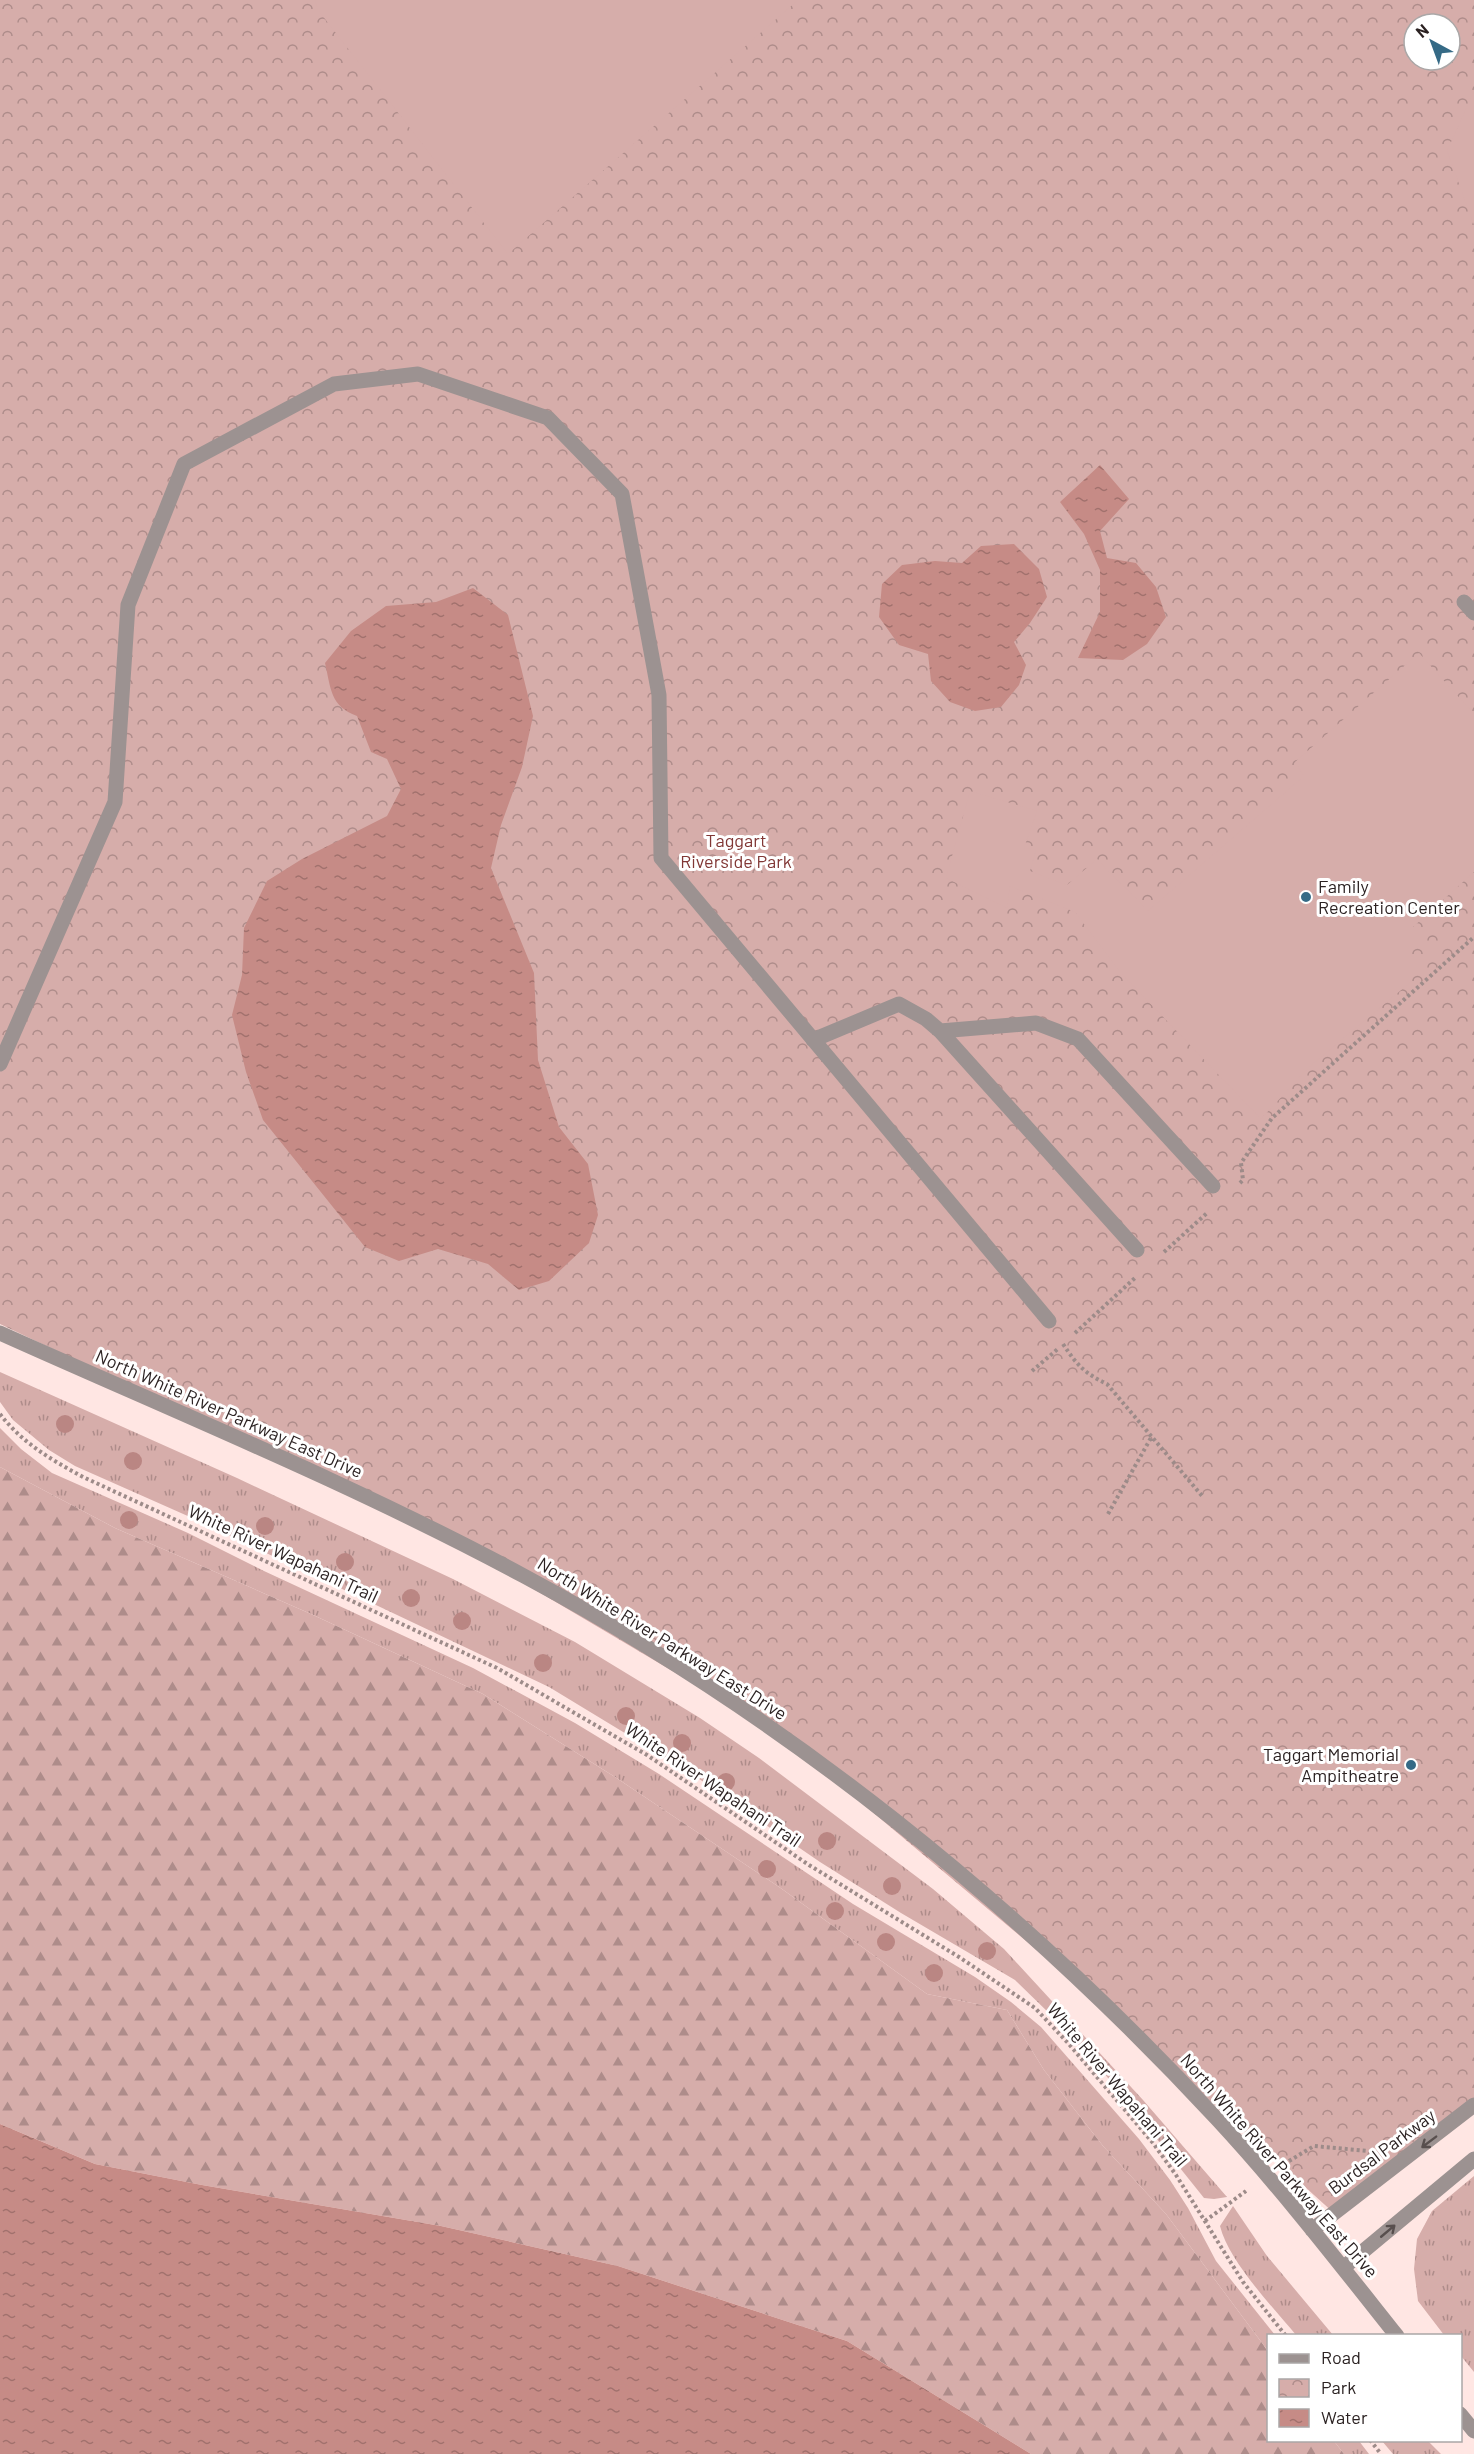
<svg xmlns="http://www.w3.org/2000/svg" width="1474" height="2454" font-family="Barlow,sans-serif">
  <defs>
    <pattern id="grass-tufts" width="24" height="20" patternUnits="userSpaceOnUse" patternTransform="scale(1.5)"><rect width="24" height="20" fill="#d6adaa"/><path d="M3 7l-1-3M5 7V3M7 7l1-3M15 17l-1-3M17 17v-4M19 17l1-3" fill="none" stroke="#ae8c8a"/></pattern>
    <pattern id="forest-firs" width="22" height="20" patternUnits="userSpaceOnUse" patternTransform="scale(1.5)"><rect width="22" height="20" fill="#d6adaa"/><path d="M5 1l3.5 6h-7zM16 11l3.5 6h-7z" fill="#ae8c8a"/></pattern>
    <pattern id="park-crowns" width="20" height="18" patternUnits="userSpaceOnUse" patternTransform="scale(1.5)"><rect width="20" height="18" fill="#d6adaa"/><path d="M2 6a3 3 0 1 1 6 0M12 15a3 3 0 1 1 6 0" fill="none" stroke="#ae8c8a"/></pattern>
    <pattern id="water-ripples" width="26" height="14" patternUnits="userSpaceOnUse" patternTransform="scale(1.5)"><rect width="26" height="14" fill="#c68b86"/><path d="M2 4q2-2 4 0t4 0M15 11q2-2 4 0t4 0" fill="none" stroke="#a1716d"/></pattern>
  </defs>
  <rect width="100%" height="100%" fill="#ffe6e3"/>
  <!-- grass -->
  <path fill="url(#grass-tufts)" d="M0 1372 237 1478 453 1579 575 1642 700 1718 759 1758 933 1889 1004 1949 1143 2100 1227 2197 1214 2199 1204 2198 1100 2068 1052 2016 1015 1980 901 1913 820 1862 689 1772 549 1687 190 1517 75 1466 49 1450 13 1420 0 1402Z
    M0 1428 21 1449 52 1473 188 1533 264 1571 473 1668 575 1723 659 1774 853 1904 975 1977 1011 2002 1041 2027 1139 2139 1170 2180 1188 2208 1216 2261 1275 2335 1268 2336V2351L1166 2214 1103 2146 1044 2070 1007 2010 927 1994 782 1889 615 1777 483 1694 311 1614 115 1528 0 1467Z
    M1474 2176V2372L1461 2356 1460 2336 1444 2335 1418 2301 1414 2269 1417 2239 1432 2211Z
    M1233 2206 1267 2256 1333 2335H1296C1273 2307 1229 2262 1220 2226Z
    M1334 2441H1359L1369 2454H1344Z
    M1382 2441H1428L1441 2454H1393Z"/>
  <!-- forest -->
  <path fill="url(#forest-firs)" d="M0 1467 115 1528 311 1614 483 1694 615 1777 782 1889 927 1994 1007 2010 1044 2070 1103 2146 1166 2214 1268 2351V2440L1334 2441 1344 2454H1031L847 2341 618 2266 441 2226 202 2185 95 2164 0 2124Z"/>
  <!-- park -->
  <path fill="url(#park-crowns)" fill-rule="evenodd" d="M0 0H1474V2099L1335 2214 1126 2025 782 1736 434 1530 0 1324ZM1414 24H1450V60H1414Z"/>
  <!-- pitch -->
  <path fill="#d6adaa" d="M315 0H798L508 254 318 10Z
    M1474 91V225L1447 151Z
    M1419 653 1474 714V872L1412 928V981L1309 1067 1261 1119 1120 972 1075 912 1010 886 1007 908 946 878 970 791 1037 811 1024 848 1036 850 1030 871 1067 885 1097 859 1148 911 1304 776 1295 762Z"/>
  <!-- water -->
  <path fill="url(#water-ripples)" d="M1100 465 1129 499 1100 531 1107 558 1136 563 1156 587 1166 617 1147 644 1123 660 1078 658 1100 612V570L1084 534 1060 502Z
    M1014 544 1039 569 1047 597 1030 623 1014 642 1026 665 1019 685 1001 707 975 711 950 702 931 681 928 654 899 645 879 617 882 584 902 565 935 561 962 563 981 546Z
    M473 588 508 615 533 716 522 767 501 825 491 868 534 973 538 1060 559 1127 588 1164 598 1215 589 1243 549 1281 519 1290 488 1264 438 1249 399 1261 365 1247 263 1120 246 1072 232 1015 242 975 244 928 267 881 302 859 387 816 401 789 387 759 371 752 357 716C330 706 331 689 325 663L351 631 386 606 436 602Z
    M0 2124 95 2164 202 2185 441 2226 618 2266 847 2341 1031 2454H0Z"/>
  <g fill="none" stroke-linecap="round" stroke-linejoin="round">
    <!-- path -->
    <path stroke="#9d8b89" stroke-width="4" stroke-dasharray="3 3" stroke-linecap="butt" d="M1240 1183 1243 1180 1241 1163 1272 1118 1474 937
      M1164 1252 1207 1213
      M1075 1333 1136 1277
      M1063 1344C1077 1365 1084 1373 1107 1384L1203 1497
      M1032 1371 1059 1348
      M0 1414C22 1443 52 1460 83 1477L497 1668 647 1755 809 1865 959 1957 1035 2008 1068 2043 1153 2143 1176 2175 1243 2282 1286 2336
      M1108 1514 1152 1436
      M1289 2161 1314 2146 1368 2151
      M1205 2221 1246 2191
      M1370 2440 1381 2454"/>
    <!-- minor -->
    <path stroke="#9c9291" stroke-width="15" d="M1464 602 1474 613
      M940 1031 1036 1023 1078 1039 1213 1186
      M813 1040 899 1004 926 1019 940 1031 1137 1250
      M0 1064 115 802 128 605 184 464 334 384 418 374 548 418 622 494 659 695 661 858 1049 1321
      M0 1333C176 1412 355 1485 524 1576 785 1716 1018 1904 1218 2120 1281 2188 1339 2263 1397 2336
      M1312 2230 1474 2105
      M1343 2268 1474 2159
      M1460 2414 1474 2431"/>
  </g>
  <!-- trees -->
  <g fill="#ba8683">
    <circle cx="65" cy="1424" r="9"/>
    <circle cx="133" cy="1461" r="9"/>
    <circle cx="129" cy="1520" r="9"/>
    <circle cx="265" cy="1526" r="9"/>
    <circle cx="345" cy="1562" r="9"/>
    <circle cx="411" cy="1598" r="9"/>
    <circle cx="462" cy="1621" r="9"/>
    <circle cx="543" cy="1663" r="9"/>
    <circle cx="626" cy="1716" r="9"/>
    <circle cx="682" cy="1743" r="9"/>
    <circle cx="726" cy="1782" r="9"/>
    <circle cx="827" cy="1841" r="9"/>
    <circle cx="767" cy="1869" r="9"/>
    <circle cx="892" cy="1886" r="9"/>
    <circle cx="835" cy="1911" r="9"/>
    <circle cx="886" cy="1942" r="9"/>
    <circle cx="987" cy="1951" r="9"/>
    <circle cx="934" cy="1973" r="9"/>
  </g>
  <!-- one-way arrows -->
  <defs><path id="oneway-shaft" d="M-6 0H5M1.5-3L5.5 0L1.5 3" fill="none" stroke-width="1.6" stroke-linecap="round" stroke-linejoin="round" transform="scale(1.5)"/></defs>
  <g stroke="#584f4e">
    <use href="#oneway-shaft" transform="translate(1429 2142) rotate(143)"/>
    <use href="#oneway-shaft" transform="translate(1388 2231) rotate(-40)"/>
  </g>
  <!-- markers -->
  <g fill="#356a86" stroke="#fff" stroke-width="2">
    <circle cx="1306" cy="897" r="6"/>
    <circle cx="1411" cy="1765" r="6"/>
  </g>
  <g text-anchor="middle" stroke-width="6" stroke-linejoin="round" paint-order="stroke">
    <!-- park labels -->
    <g font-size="18" fill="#813735" stroke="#fff">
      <text x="736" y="847">Taggart<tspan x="736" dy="21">Riverside Park</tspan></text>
    </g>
    <!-- poi labels -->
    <g font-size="18" fill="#2b2222" stroke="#fff" text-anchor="start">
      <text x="1318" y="893">Family<tspan x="1318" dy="21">Recreation Center</tspan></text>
      <text x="1399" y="1761" text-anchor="end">Taggart Memorial<tspan x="1399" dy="21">Ampitheatre</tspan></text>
    </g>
    <!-- street labels -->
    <g font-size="18" fill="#2b2222" stroke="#fff">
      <text transform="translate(229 1414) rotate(24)" y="6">North White River Parkway East Drive</text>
      <text transform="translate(283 1554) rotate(25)" y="6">White River Wapahani Trail</text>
      <text transform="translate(662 1639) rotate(32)" y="6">North White River Parkway East Drive</text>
      <text transform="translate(713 1785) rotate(34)" y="6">White River Wapahani Trail</text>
      <text transform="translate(1117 2085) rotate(50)" y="6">White River Wapahani Trail</text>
      <text transform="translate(1382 2152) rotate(-37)" y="6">Burdsal Parkway</text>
      <text transform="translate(1279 2166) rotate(49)" y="6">North White River Parkway East Drive</text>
    </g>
  </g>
  <!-- legend -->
  <rect x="1267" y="2334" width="195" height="108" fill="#ffffff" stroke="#aaa7a7" stroke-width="1.5"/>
  <rect x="1279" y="2354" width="30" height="9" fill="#9c9291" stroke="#aaa7a7" stroke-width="1.5"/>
  <text x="1321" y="2364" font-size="18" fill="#2b2222">Road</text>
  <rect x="1279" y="2379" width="30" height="18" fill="url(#park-crowns)" stroke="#aaa7a7" stroke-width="1.5"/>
  <text x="1321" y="2394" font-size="18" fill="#2b2222">Park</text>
  <rect x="1279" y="2409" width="30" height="18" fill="url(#water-ripples)" stroke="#aaa7a7" stroke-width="1.5"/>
  <text x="1321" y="2424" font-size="18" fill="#2b2222">Water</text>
  <!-- north arrow -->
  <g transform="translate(1432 42) rotate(319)"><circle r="28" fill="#ffffff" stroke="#aaa7a7" stroke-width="1.5"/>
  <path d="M0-4.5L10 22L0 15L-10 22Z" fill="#356a86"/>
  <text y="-9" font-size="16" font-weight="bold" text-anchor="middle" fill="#2b2222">N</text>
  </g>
</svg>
